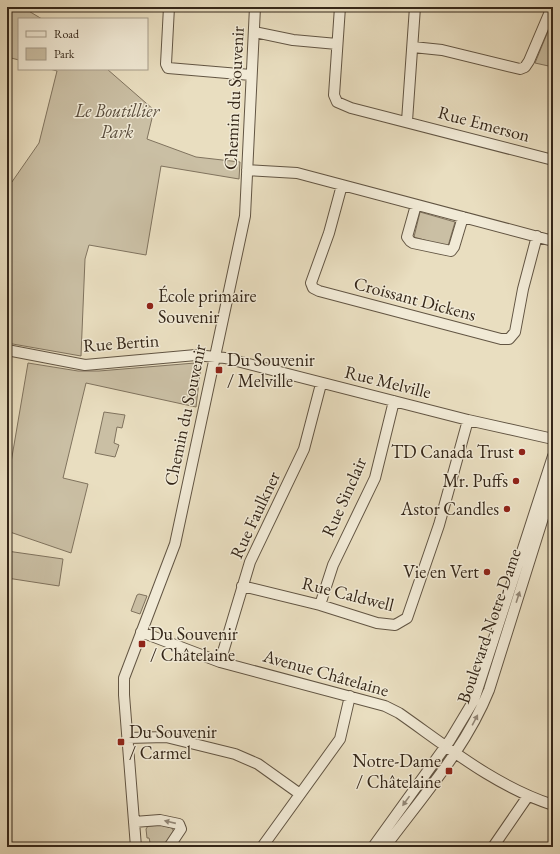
<svg xmlns="http://www.w3.org/2000/svg" width="560" height="854" font-family="'EB Garamond',serif">
  <rect width="100%" height="100%" fill="#e9dec0"/>
  <filter id="stains"><feTurbulence type="fractalNoise" baseFrequency=".005" numOctaves="4"/><feColorMatrix values="0 0 0 0 .2 0 0 0 0 .09 0 0 0 0 .02 0 0 0 .5 -.17"/></filter>
  <radialGradient id="worn" r=".72"><stop offset=".6" stop-color="#630" stop-opacity="0"/><stop offset="1" stop-color="#630" stop-opacity=".3"/></radialGradient>
  <!-- green -->
  <path fill="#cabfa4" stroke="#80735e" d="M7 7H22L42 19H19V60L7 57Z
    M553 19V67L535 63Z
    M50 69H107L154 110 147 139 196 157 240 162 239 179 161 166 146 255 89 245 85 259 81 356 7 343V189L39 143 57 71Z
    M420 212 455 222 448 246H445L414 237Z
    M28 363 78 371H99L195 363 201 365 196 407 86 383 63 478 88 484 71 553 7 531V486Z
    M104 412 125 415 122 428 117 427 114 443 119 445 115 457 95 453Z
    M7 551 63 559 59 586 7 578Z
    M139 594 147 596 140 614 131 611 137 595Z
    M161 825 172 828 174 832 163 847H146L147 843 150 842 149 838H147L146 829 148 826Z"/>
  <g fill="none" stroke-linecap="round" stroke-linejoin="round">
    <defs>
      <path id="minor" d="M169 7 166 64 168 68 251 75
        M340 7 334 95 337 102 351 108 553 160
        M254 32 293 40 337 44
        M413 47 442 50 520 69 525 67 529 61 552 7
        M407 121 415 7
        M247 170 297 173 553 241
        M342 185 329 233 311 283 313 288 319 291 501 339H509L515 332 523 289 537 236
        M416 205 407 237 410 241 413 243 451 251 454 247 463 217
        M7 350 85 365 196 355 225 358 468 420 553 439
        M242 586 320 605 377 623 395 625 407 618 439 525 468 420
        M320 605 333 565 375 478 394 401
        M141 632 220 662 385 706 399 713C449 748 495 786 553 805
        M220 662 250 562 304 449 321 384
        M127 738 166 737 235 754 258 764 300 794
        M134 822 160 820 179 824 181 829 169 847
        M136 847 124 695V678L175 544 245 216 255 7
        M262 847 340 739 350 696
        M373 847 450 740 474 700 553 456
        M385 847C422 797 466 748 489 690L553 486
        M493 847 528 796"/>
    </defs>
    <!-- minor casing -->
    <use href="#minor" stroke="#625543" stroke-width="12"/>
    <!-- minor -->
    <use href="#minor" stroke="#f1ead6" stroke-width="10"/>
  </g>
  <!-- one-way arrows -->
  <defs><path id="oneway-solid" d="M-6-.8H1V-3.2L6.5 0L1 3.2V.8H-6Z"/></defs>
  <g fill="#938878">
    <use href="#oneway-solid" transform="translate(518 597) rotate(-72)"/>
    <use href="#oneway-solid" transform="translate(475 720) rotate(-62)"/>
    <use href="#oneway-solid" transform="translate(406 801) rotate(126)"/>
    <use href="#oneway-solid" transform="translate(170 822) rotate(-167)"/>
  </g>
  <!-- markers -->
  <g fill="#8f2418" stroke="#f1ead6" stroke-width="1.5">
    <circle cx="150" cy="306" r="4"/>
    <rect x="215" y="366" width="8" height="8" rx="2"/>
    <circle cx="522" cy="452" r="4"/>
    <circle cx="516" cy="481" r="4"/>
    <circle cx="507" cy="509" r="4"/>
    <circle cx="487" cy="572" r="4"/>
    <rect x="138" y="640" width="8" height="8" rx="2"/>
    <rect x="117" y="738" width="8" height="8" rx="2"/>
    <rect x="445" y="767" width="8" height="8" rx="2"/>
  </g>
  <g text-anchor="middle" stroke-width="3" stroke-linejoin="round" paint-order="stroke">
    <!-- street labels -->
    <g font-size="18" fill="#352719" stroke="#f1ead6">
      <text transform="translate(234 98) rotate(-87)" y="6">Chemin du Souvenir</text>
      <text transform="translate(484 124) rotate(15)" y="6">Rue Emerson</text>
      <text transform="translate(415 299) rotate(15)" y="6">Croissant Dickens</text>
      <text transform="translate(121 343) rotate(-4)" y="6">Rue Bertin</text>
      <text transform="translate(388 382) rotate(14)" y="6">Rue Melville</text>
      <text transform="translate(185 415) rotate(-78)" y="6">Chemin du Souvenir</text>
      <text transform="translate(344 497) rotate(-66)" y="6">Rue Sinclair</text>
      <text transform="translate(255 515) rotate(-65)" y="6">Rue Faulkner</text>
      <text transform="translate(348 594) rotate(14)" y="6">Rue Caldwell</text>
      <text transform="translate(489 626) rotate(-71)" y="6">Boulevard Notre-Dame</text>
      <text transform="translate(326 673) rotate(16)" y="6">Avenue Châtelaine</text>
    </g>
    <!-- park labels -->
    <g font-size="18" font-style="italic" fill="#5a4d3c" stroke="#f1ead6">
      <text x="117" y="117">Le Boutillier<tspan x="117" dy="21">Park</tspan></text>
    </g>
    <!-- poi labels -->
    <g font-size="18" fill="#352719" stroke="#f1ead6" text-anchor="end">
      <text x="158" y="302" text-anchor="start">École primaire<tspan x="158" dy="21">Souvenir</tspan></text>
      <text x="227" y="366" text-anchor="start">Du Souvenir<tspan x="227" dy="21">/ Melville</tspan></text>
      <text x="514" y="458">TD Canada Trust</text>
      <text x="508" y="487">Mr. Puffs</text>
      <text x="499" y="515">Astor Candles</text>
      <text x="479" y="578">Vie en Vert</text>
      <text x="150" y="640" text-anchor="start">Du Souvenir<tspan x="150" dy="21">/ Châtelaine</tspan></text>
      <text x="129" y="738" text-anchor="start">Du Souvenir<tspan x="129" dy="21">/ Carmel</tspan></text>
      <text x="441" y="767">Notre-Dame<tspan x="441" dy="21">/ Châtelaine</tspan></text>
    </g>
  </g>
  <!-- margin -->
  <rect width="560" height="854" fill="none" stroke="#e9dec0" stroke-width="24"/>
  <rect x="8" y="8" width="544" height="838" fill="none" stroke="#352719" stroke-width="2"/>
  <rect x="12" y="12" width="536" height="830" fill="none" stroke="#352719"/>
  <!-- legend -->
  <rect x="18" y="18" width="130" height="52" fill="#f1ead6" stroke="#a69c8a"/>
  <rect x="26" y="31" width="20" height="6" fill="#f1ead6" stroke="#a69c8a"/>
  <text x="54" y="38" font-size="12" fill="#352719">Road</text>
  <rect x="26" y="48" width="20" height="12" fill="#cabfa4" stroke="#a69c8a"/>
  <text x="54" y="58" font-size="12" fill="#352719">Park</text>
  <rect width="100%" height="100%" filter="url(#stains)"/>
  <rect width="100%" height="100%" fill="url(#worn)"/>
</svg>
